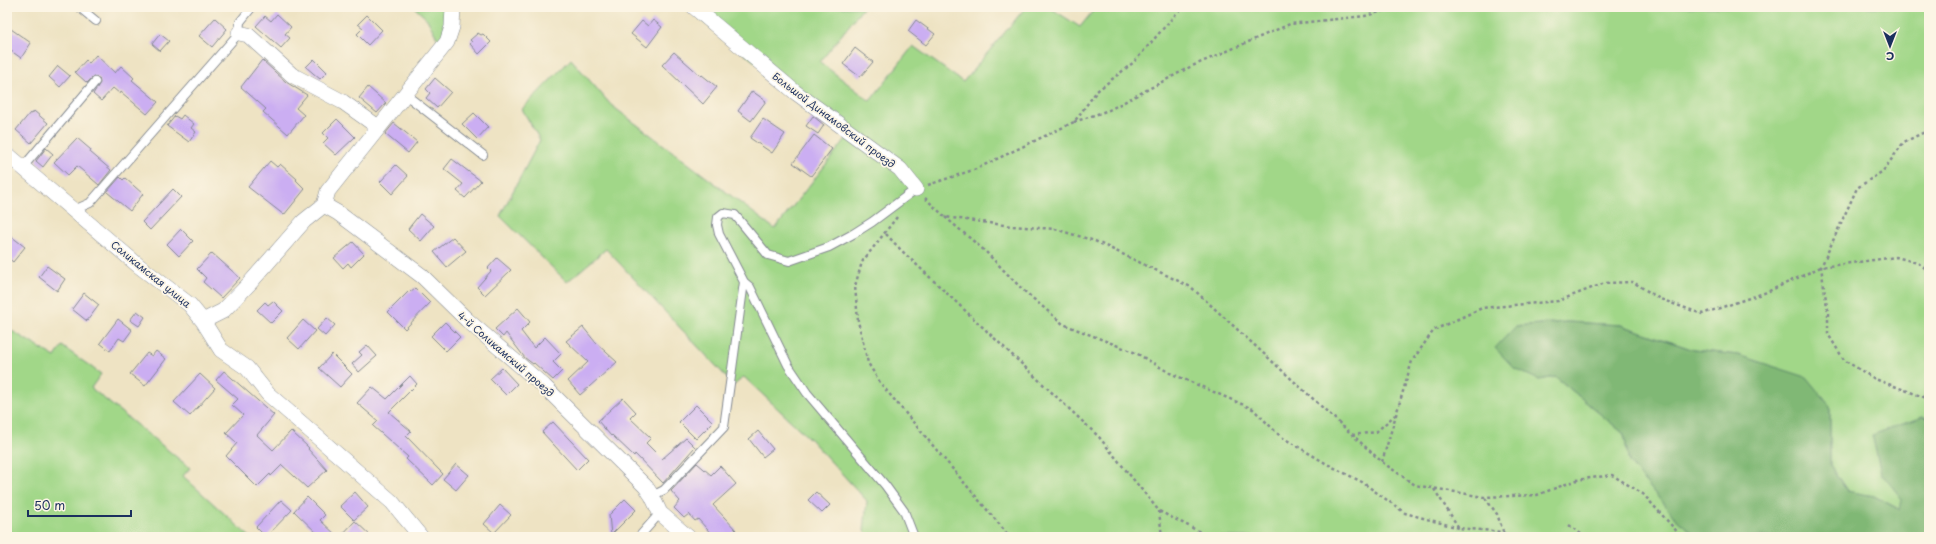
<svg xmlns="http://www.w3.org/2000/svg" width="1936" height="544" font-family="'Playpen Sans',sans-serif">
  <rect width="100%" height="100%" fill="#fcf5e5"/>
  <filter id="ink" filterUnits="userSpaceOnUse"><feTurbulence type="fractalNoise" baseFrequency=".025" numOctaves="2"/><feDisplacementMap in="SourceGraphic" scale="8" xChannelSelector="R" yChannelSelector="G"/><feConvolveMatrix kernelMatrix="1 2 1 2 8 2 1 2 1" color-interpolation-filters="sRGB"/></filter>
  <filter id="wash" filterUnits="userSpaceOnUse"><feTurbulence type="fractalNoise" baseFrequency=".012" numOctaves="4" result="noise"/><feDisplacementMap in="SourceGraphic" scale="16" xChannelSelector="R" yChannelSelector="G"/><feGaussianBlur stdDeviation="0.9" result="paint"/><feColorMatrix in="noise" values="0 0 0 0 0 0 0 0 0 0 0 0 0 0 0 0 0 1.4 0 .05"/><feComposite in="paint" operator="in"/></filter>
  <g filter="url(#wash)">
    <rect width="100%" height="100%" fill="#eee3c3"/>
    <!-- green -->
    <path fill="#a1d788" stroke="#5e8373" d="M414 7H449L441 45 427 19Z
      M712 7H862L863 8 820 62 870 101 913 46 963 82 1026 7H1049L1080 27 1096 7H1929V418L1922 417 1881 473 1903 499 1901 510 1874 496 1848 492 1830 465V406L1738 355 1694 350 1621 325 1567 322 1516 326 1539 380 1556 377 1624 434 1629 462 1676 519 1697 537H870L864 531 867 501 811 440 744 377 734 385 606 249 567 282 500 216 540 140 522 109 571 59 611 105 775 229 849 135 700 19Z
      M7 328 55 357 62 346 101 374 91 388 190 468 183 476 250 537H7Z"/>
    <!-- forest -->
    <path fill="#80b874" stroke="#4e7469" d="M1567 322 1621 325 1694 350 1738 355 1806 377 1830 406V465L1847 491 1874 496 1900 510 1902 499 1881 473 1872 435 1922 417 1929 418V537H1697L1676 519 1629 462 1624 434 1556 377 1539 380 1515 369 1495 348 1516 326Z"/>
    <g id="blocks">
      <!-- building -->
      <path fill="#cbaef2" d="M277 14 291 27 285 34 290 38 281 48 256 26 265 16 271 21Z
        M367 15 382 30 368 45 357 34 363 28 358 24Z
        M215 18 227 29 212 47 199 36Z
        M653 20 662 27 647 47 631 34 642 21 648 26Z
        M916 20 935 34 926 45 908 31Z
        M11 29 31 43 21 58 7 48V35Z
        M478 33 481 35 483 34 491 42 479 54 470 44 472 42 470 40Z
        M160 34 169 41 160 51 152 44Z
        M855 48 873 62 860 77 843 64Z
        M674 52 701 76 702 75 717 87 703 104 662 65Z
        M96 55 115 73 121 66 134 78 132 80 158 102 147 114 121 92 120 94 113 88 101 101 93 94 100 83 99 78 93 77 87 83 75 72 86 60 89 63Z
        M314 59 327 72 320 79 306 67Z
        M262 60 286 82 307 95 296 108 304 115 288 134 263 112 266 109 241 87Z
        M58 66 70 76 60 87 49 77Z
        M435 78 451 92 437 108 426 98 430 93 426 89Z
        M368 87 386 103 377 113 359 98Z
        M752 91 766 101 751 121 738 111Z
        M34 111 48 123 31 143 16 130 30 113 32 114Z
        M474 113 488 127 477 139 462 124Z
        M183 115 194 124 191 128 196 132 189 142 167 126 175 116 180 119Z
        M813 116 824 125 818 134 806 126Z
        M337 119 355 137 336 155 323 143 328 138 323 133Z
        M763 119 785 134 772 153 750 138Z
        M394 123 417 142 408 153 385 134Z
        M814 135 832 149 811 176 793 163Z
        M77 138 91 150 90 152 111 170 99 185 77 166 68 175 54 162Z
        M46 148 53 154 43 167 36 161Z
        M452 159 481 181 465 198 457 191 463 184 444 169Z
        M270 161 277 167 280 164 297 179 296 180 305 189 284 215 248 187Z
        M396 165 408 176 392 194 380 182Z
        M120 177 123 180 125 178 143 194 130 211 107 192Z
        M173 189 181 197 150 230 142 222Z
        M420 214 434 226 421 241 408 229Z
        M181 229 193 241 179 256 167 244Z
        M7 233 25 247 13 262 7 257Z
        M453 237 466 251 447 267 434 252Z
        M353 242 364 254 351 267 348 263 343 268 334 258Z
        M212 253 240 278 221 298 203 282 206 278 197 269Z
        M497 258 511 270 485 295 477 287 491 271 488 268Z
        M47 266 65 279 57 291 39 277Z
        M415 288 430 303 405 329 388 312 409 291 410 292Z
        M84 293 99 305 87 321 72 309Z
        M273 301 283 311 271 323 257 310 265 302 268 305Z
        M518 308 530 322 521 331 534 348 545 337 561 354 553 362 562 371 553 380 534 363 533 364 525 358 506 333 503 337 495 329Z
        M137 311 145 317 139 326 130 320Z
        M327 318 335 325 325 336 317 329Z
        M118 319 132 330 124 341 119 338 110 351 100 343Z
        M303 320 315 331 299 349 287 338Z
        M445 322 460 337 446 351 431 336Z
        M583 327 596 343 617 362 580 395 568 381 588 362 566 341Z
        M367 345 377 356 359 372 352 364 362 355 359 352Z
        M156 351 166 359 145 386 130 374 147 353 152 356Z
        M332 354 352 374 340 387 319 368Z
        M502 368 517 384 506 395 490 379Z
        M224 371 274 415 257 435 273 450 291 431 309 448 308 449 327 470 307 488 282 465 271 476 270 474 257 487 226 456 237 443 226 433 243 415 232 405 238 399 216 380Z
        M200 374 215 388 190 416 174 402Z
        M410 376 417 384 389 412 411 431 406 436 443 474 433 485 406 459 408 457 373 426 378 421 357 403 372 387 387 399Z
        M623 398 636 412 630 418 651 438 646 443 662 459 686 438 695 447 663 483 635 454 634 456 612 435 611 436 598 421Z
        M696 405 713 422 696 439 679 422Z
        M553 422 588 459 577 470 542 432Z
        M758 431 773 449 763 457 749 439Z
        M697 463 711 475 720 466 736 484 713 505 736 530 728 537H714L698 519 695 521 689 514 684 518 674 508 680 501 671 491Z
        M456 464 469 475 456 490 443 479Z
        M355 492 368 507 354 520 340 506Z
        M816 492 830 505 822 513 808 500Z
        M307 497 325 515 320 520 338 537H321L294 511Z
        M625 499 636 510 611 535 609 515Z
        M281 500 292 510 266 537 256 527Z
        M500 505 511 515 494 533 484 524Z
        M355 521 372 537H340Z"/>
    </g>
  </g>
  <g filter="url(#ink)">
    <use href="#blocks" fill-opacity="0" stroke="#848990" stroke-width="1"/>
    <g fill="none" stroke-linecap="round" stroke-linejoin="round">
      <defs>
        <path id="service" d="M79 7 96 21
          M406 95 483 155
          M23 167 95 82
          M74 210 90 203 239 33 240 22 252 7
          M744 282 750 287 788 365 807 393 885 485 904 511 914 537
          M652 496 664 490 724 427 744 282 719 234 717 225 718 217 723 213 735 215 768 255 789 261 829 247 853 234 872 222 916 189
          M639 537 660 513"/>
        <path id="minor" d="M694 7 795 92 900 169 916 189
          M239 33 248 35 292 75 343 102 378 127
          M7 154 139 266 190 305 203 321 221 350 247 368 268 394 392 502 421 537
          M324 205 338 213 422 276 467 320 544 386 646 487 652 496 660 513 688 537
          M203 321 223 311 249 284 304 221 324 205 328 191 447 42 452 27 453 7"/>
      </defs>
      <!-- service casing -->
      <use href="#service" stroke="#848990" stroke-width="10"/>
      <!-- minor casing -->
      <use href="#minor" stroke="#848990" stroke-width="16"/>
      <!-- path -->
      <path stroke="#848990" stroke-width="2.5" stroke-dasharray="3 3" stroke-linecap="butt" d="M1074 122 1109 110 1190 67 1290 24 1365 16 1398 7
        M1929 130 1904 142 1883 171 1857 188 1821 267 1828 313V334L1844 360 1875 379 1929 399
        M928 185 976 169 1074 122 1097 91 1134 62 1182 7
        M925 198 945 217 1011 226 1055 229 1095 241 1191 287 1382 462 1415 485 1484 497 1537 495 1577 480 1612 475 1643 494 1682 537
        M897 217 862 262 855 286 858 321 868 363 881 384 1010 537
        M945 217 985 251 1023 290 1063 324 1136 353 1170 373 1253 409 1280 436 1327 464 1362 482 1405 513 1459 528
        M886 234 901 250 1099 437 1159 511 1210 537
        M1352 435 1376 432 1395 415
        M1382 462 1412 361 1434 330 1482 308 1558 301 1605 283 1633 282 1660 299 1702 314 1767 292 1821 267 1896 257 1918 263 1929 271
        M1434 489 1459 528 1503 532 1507 537
        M1485 498 1497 514 1503 531
        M1159 511 1162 537
        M1569 525 1585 537"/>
      <!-- service -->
      <use href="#service" stroke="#fff" stroke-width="8"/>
      <!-- minor -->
      <use href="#minor" stroke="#fff" stroke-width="15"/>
    </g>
  </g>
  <g text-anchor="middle" stroke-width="3.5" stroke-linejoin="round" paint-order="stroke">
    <!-- street labels -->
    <g font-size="10" fill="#1b2f5e" stroke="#fcf5e5">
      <text transform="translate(834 120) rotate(37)" y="4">Большой Динамовский проезд</text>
      <text transform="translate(151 274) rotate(39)" y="4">Соликамская улица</text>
      <text transform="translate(506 354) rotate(41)" y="4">4-й Соликамский проезд</text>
    </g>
  </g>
  <!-- margin -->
  <rect width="1936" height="544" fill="none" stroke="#fcf5e5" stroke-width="24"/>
  <!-- north arrow -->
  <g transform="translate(1890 46) rotate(180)" stroke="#fcf5e5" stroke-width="3" paint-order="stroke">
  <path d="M0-3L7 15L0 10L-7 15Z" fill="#1b2f5e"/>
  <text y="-6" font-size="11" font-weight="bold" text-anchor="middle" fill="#1b2f5e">С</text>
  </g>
  <!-- scale -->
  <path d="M28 510v6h103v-6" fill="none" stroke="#1b2f5e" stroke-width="2"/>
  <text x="34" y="510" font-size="12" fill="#1b2f5e" stroke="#fcf5e5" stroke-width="3" paint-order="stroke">50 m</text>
</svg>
